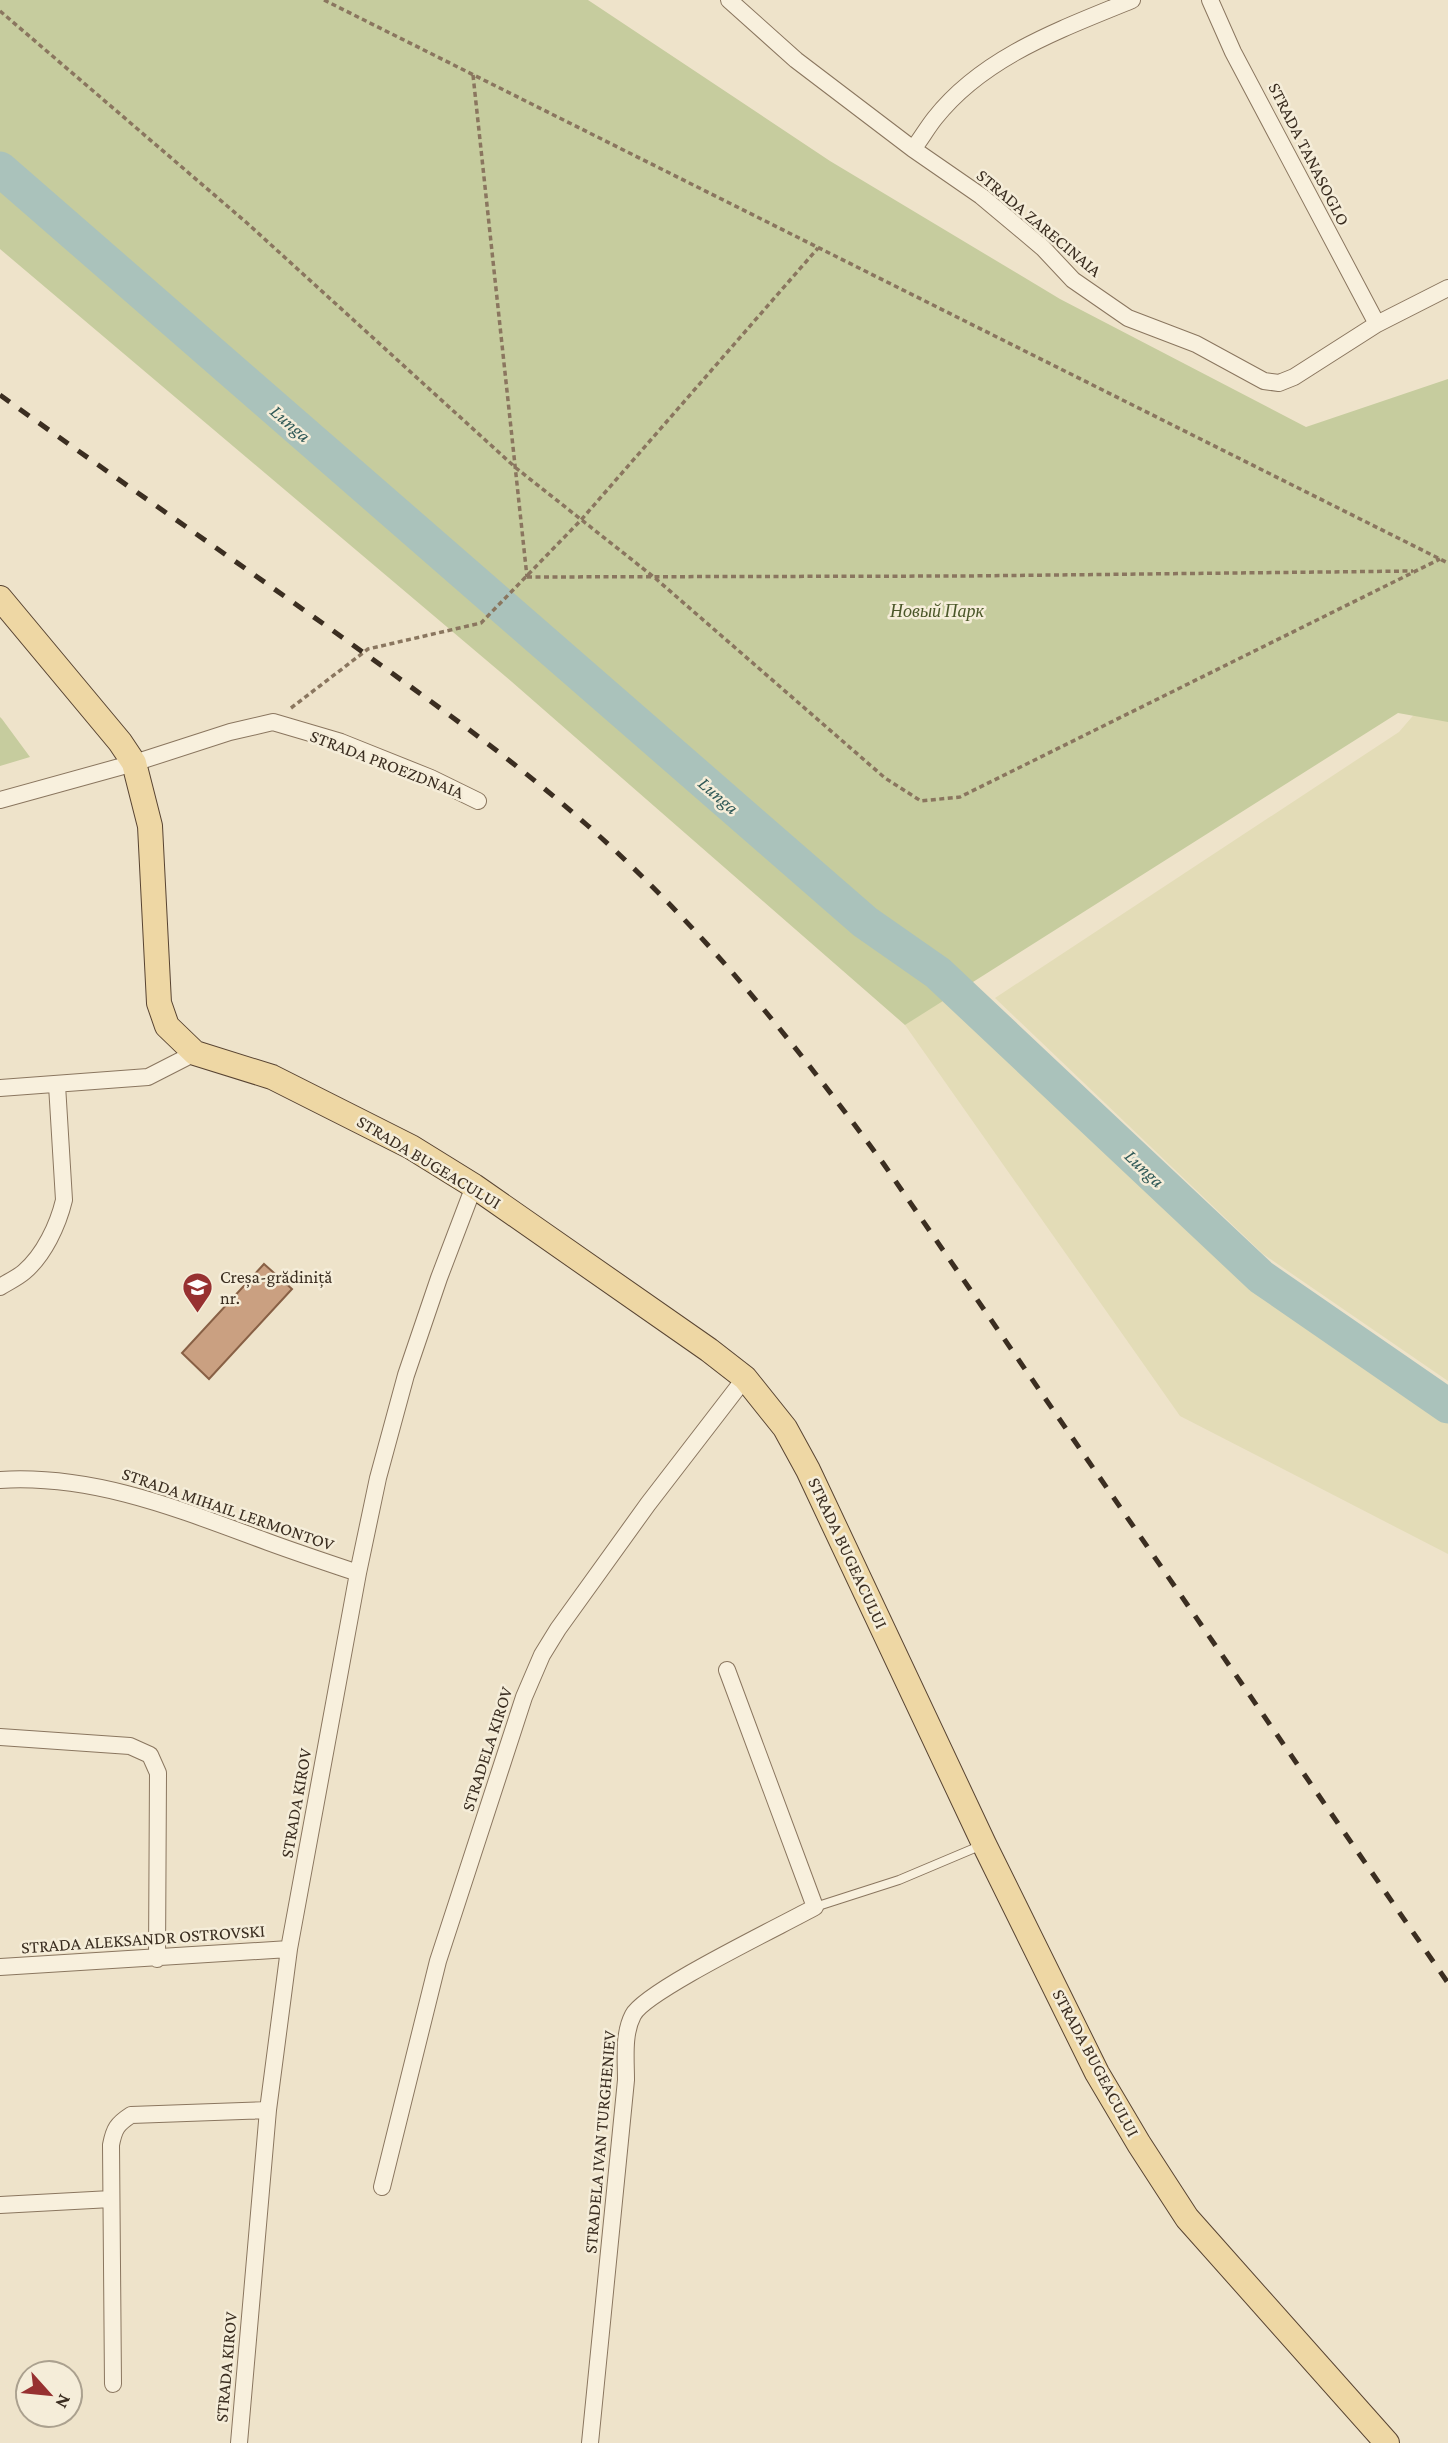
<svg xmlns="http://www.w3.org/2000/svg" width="1448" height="2443" font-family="'Crimson Pro',serif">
  <rect width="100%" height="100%" fill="#eee3ca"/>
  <!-- farmland -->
  <path fill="#e3dcb7" d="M1448 675V1381L1263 1254 995 998 1399 732Z
    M956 990 1245 1261 1448 1404V1554L1180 1416 905 1025Z"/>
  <!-- green -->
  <path fill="#c6cc9e" d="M0 0H588L830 161 1060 299 1306 427 1448 379V722L1398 713 905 1025 505 676 0 249Z
    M0 717 2 719 30 757 0 766Z"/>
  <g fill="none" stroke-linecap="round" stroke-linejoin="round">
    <!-- river -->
    <path stroke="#aac2bb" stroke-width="35" d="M0 169 865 922 938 973 1261 1277 1448 1406"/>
  </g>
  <!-- building -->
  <path fill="#caa081" stroke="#886045" stroke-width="2" d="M264 1264 292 1289 209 1379 182 1353Z"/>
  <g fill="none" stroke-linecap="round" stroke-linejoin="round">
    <defs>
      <path id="service" d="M815 1907 899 1880 982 1845"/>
      <path id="minor" d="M729 0 796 60 913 149 981 196 1043 248 1073 280 1128 318 1196 344 1264 381 1279 383 1294 377 1377 324 1448 288
        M1210 0 1233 52 1377 324
        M913 149C921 139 927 128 935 118 984 56 1062 29 1132 0
        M0 800 134 763 230 732 273 722 341 742 431 778 478 801
        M0 1088 148 1077 195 1053
        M0 1287C8 1282 17 1278 24 1272 44 1255 58 1225 64 1200L57 1085
        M0 1480C94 1474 181 1510 268 1542 298 1553 328 1563 358 1573
        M0 1737 130 1746 150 1755 158 1773 157 1959
        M0 1967 289 1949
        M382 2187 438 1961 524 1697 542 1655 558 1629 648 1504 745 1378
        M0 2205 111 2199
        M113 2384 111 2145C114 2129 117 2124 131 2115L268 2110
        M239 2443 268 2110 289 1949 358 1573 378 1478 406 1375 439 1278 474 1186
        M590 2443 626 2080C626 2059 623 2034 633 2015 645 1991 783 1925 815 1907L727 1670"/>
      <path id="primary" d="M0 598 120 742 134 763 150 826 159 1003 167 1026 195 1053 272 1077 411 1147 474 1186 709 1350 745 1378 785 1428 808 1470 984 1844 1097 2073 1139 2144 1187 2218 1387 2443"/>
    </defs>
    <!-- service casing -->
    <use href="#service" stroke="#8a765f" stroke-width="10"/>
    <!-- minor casing -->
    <use href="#minor" stroke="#8a765f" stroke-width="18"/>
    <!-- primary casing -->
    <use href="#primary" stroke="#584432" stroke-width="26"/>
    <!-- path -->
    <path stroke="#8a765f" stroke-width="3.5" stroke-dasharray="5 3.5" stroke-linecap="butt" d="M324 0 1448 563
      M0 11 247 223 516 468 655 578 885 778 921 801 960 797 1440 559
      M473 75 527 577
      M527 577 965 576 1413 571
      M291 708 368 649 481 623 581 520 818 248"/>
    <!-- service -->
    <use href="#service" stroke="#f8f0dd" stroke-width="8"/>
    <!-- minor -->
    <use href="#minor" stroke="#f8f0dd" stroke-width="16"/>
    <!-- primary -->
    <use href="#primary" stroke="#eed7a4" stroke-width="24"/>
    <!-- rail -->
    <path stroke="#3b2e21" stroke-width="5" stroke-dasharray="12 12" stroke-linecap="butt" d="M0 395C118 480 239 563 357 648 436 705 515 761 587 825 701 926 794 1042 883 1163L1448 1983"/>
  </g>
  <!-- icons -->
  <defs>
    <symbol id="school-pin" viewBox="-11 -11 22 30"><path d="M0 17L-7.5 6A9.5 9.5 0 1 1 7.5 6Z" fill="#973131" stroke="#f5edd9"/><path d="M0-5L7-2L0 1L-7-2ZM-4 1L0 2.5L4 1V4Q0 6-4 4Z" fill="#fff"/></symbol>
  </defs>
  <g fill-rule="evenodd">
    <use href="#school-pin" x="180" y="1270" width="35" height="47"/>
  </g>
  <g text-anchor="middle" stroke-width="5" stroke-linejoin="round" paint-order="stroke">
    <!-- street labels -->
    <g font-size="18" fill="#3b2e21" stroke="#f5edd9">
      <text transform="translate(1309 154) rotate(63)" y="6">STRADA TANASOGLO</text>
      <text transform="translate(1039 223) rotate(40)" y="6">STRADA ZARECINAIA</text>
      <text transform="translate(387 764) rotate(21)" y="6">STRADA PROEZDNAIA</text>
      <text transform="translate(429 1162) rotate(31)" y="6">STRADA BUGEACULUI</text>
      <text transform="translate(228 1509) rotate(19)" y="6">STRADA MIHAIL LERMONTOV</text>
      <text transform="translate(848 1553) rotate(65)" y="6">STRADA BUGEACULUI</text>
      <text transform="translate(487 1749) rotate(-72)" y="6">STRADELA KIROV</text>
      <text transform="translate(296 1803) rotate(-80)" y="6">STRADA KIROV</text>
      <text transform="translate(143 1939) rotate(-4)" y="6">STRADA ALEKSANDR OSTROVSKI</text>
      <text transform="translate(1096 2063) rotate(62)" y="6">STRADA BUGEACULUI</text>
      <text transform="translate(600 2142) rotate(-85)" y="6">STRADELA IVAN TURGHENIEV</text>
      <text transform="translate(226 2367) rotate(-85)" y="6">STRADA KIROV</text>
    </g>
    <!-- park labels -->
    <g font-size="18" font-style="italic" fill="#4b5729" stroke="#f5edd9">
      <text x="937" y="617">Новый Парк</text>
    </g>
    <!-- poi labels -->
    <g font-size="18" fill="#3b2e21" stroke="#f5edd9" text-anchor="start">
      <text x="220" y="1283">Creșa-grădiniță<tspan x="220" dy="21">nr.</tspan></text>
    </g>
    <!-- water labels -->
    <g font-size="19" font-style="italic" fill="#315a58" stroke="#f5edd9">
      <text transform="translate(291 423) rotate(41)" y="7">Lunga</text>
      <text transform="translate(719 795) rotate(41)" y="7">Lunga</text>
      <text transform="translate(1145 1168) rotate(43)" y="7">Lunga</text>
    </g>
  </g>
  <!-- north arrow -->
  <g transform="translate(49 2394) rotate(117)"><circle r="33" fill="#f5edd9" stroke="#aba18f" stroke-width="2"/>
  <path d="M0-5L12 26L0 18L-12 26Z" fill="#973131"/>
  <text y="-10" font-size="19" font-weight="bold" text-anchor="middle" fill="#3b2e21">N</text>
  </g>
</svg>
